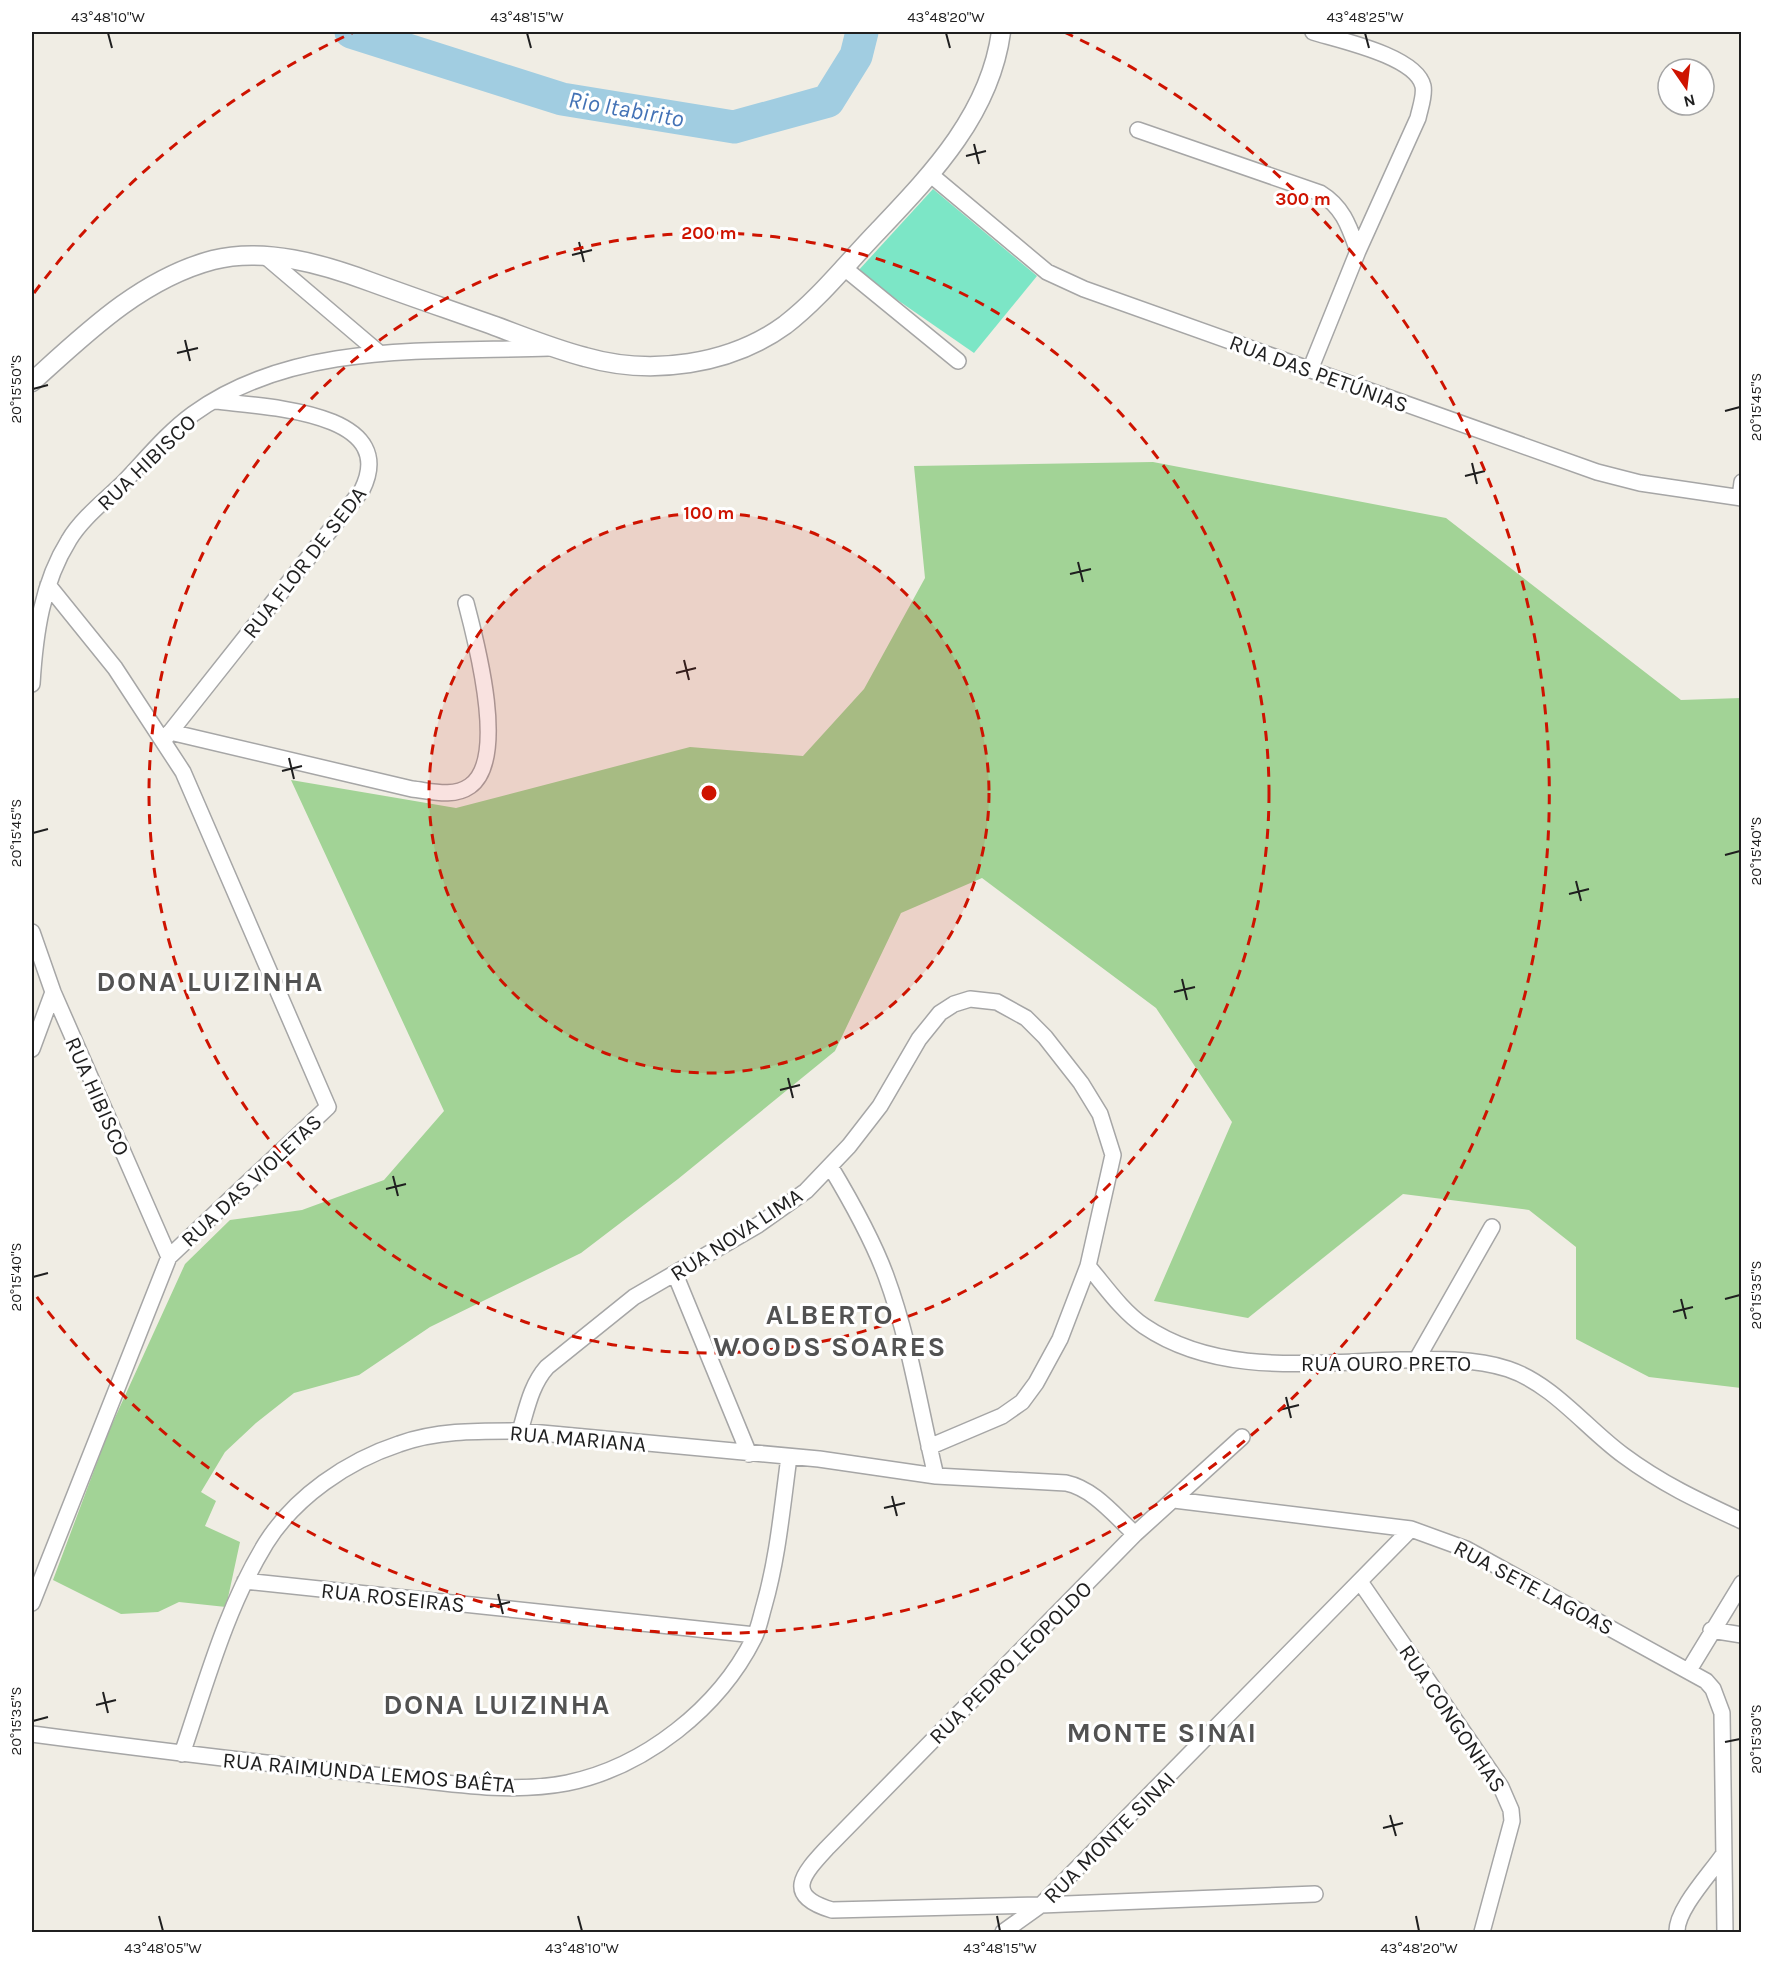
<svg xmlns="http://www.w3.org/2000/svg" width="1773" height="1964" font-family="Karla,sans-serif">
  <rect width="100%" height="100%" fill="#f0ede4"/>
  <!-- forest -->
  <path fill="#a2d396" d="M1153 462 1446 518 1681 700 1741 698V1388L1649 1377 1576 1339V1247L1529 1210 1403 1194 1248 1318 1154 1301 1232 1122 1156 1008 982 878 901 913 835 1051 678 1179 581 1253 430 1327 359 1375 294 1393 256 1423 225 1452 201 1492 216 1501 205 1526 240 1542 226 1607 179 1602 158 1612 121 1614 53 1580 108 1433 185 1264 230 1220 302 1210 384 1180 444 1111 291 780 456 808 690 747 803 756 864 689 925 578 914 466Z"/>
  <!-- pitch -->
  <path fill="#7ce6c6" d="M933 189 1037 276 974 353 857 272Z"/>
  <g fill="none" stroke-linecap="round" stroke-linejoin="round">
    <!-- river -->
    <path stroke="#a1cde1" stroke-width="33" d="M351 32 562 99 734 127 828 101 856 56 862 32"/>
    <defs>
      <path id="minor" d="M1138 130 1320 193C1343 207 1349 226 1358 251
        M931 175 1047 272 1084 289 1597 472 1640 483 1742 498
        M265 256 378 352
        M843 267 958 361
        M1310 370 1358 251 1418 118C1420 108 1425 96 1423 86 1416 56 1339 40 1313 32
        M1740 498 1742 482
        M32 684C35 634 42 583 69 540 82 518 107 499 125 481 147 458 167 433 193 414 294 341 431 352 549 348
        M170 732 412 789C431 791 453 798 470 786 508 759 476 641 466 603
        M164 740 362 490C401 411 264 407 216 401
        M32 932 53 992 169 1257
        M32 1049 53 992
        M830 1166C851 1201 872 1238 886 1276 910 1341 920 1410 936 1476
        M1088 1266C1105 1286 1122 1311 1144 1326 1219 1377 1315 1362 1400 1360 1434 1359 1475 1358 1508 1369 1553 1384 1586 1428 1623 1455 1662 1484 1699 1501 1742 1521
        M675 1274 749 1454
        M1417 1359 1492 1227
        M520 1431C527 1408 531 1385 547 1367L634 1297 758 1225 806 1191 849 1146 880 1106 919 1039 940 1013 954 1004 970 999 997 1002 1026 1018 1045 1037 1081 1083 1100 1114 1113 1155 1088 1266 1060 1339 1036 1383 1022 1402 1002 1416 929 1447
        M1242 1437 1135 1534 828 1847C804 1873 782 1895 832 1910L1041 1905 1315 1894
        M1174 1500 1411 1529 1466 1549 1706 1681 1713 1689 1722 1713 1725 1932
        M245 1581 755 1635
        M1361 1583 1501 1787 1511 1810 1512 1821 1482 1932
        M32 1603 169 1257 328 1107 183 772 115 668 48 585
        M1711 1630 1742 1635
        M1689 1670 1742 1583
        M32 1734C146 1749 260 1763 374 1775 438 1781 504 1795 567 1783 645 1767 719 1708 754 1638 759 1628 761 1616 764 1606 778 1557 782 1508 789 1457
        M182 1754C206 1683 226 1608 266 1543 295 1497 347 1461 399 1444 438 1430 480 1431 520 1431L819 1459 936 1476 1066 1483C1094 1489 1114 1515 1135 1534
        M1003 1932 1041 1905 1411 1529
        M1677 1932C1676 1910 1710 1874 1723 1855"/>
      <path id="tertiary" d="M32 382C86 333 141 279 213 260 264 247 323 264 371 282 412 297 453 311 495 326 525 337 554 349 585 357 651 376 730 365 785 325 819 299 848 262 878 231 932 174 990 114 1001 32"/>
    </defs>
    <!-- minor casing -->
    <use href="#minor" stroke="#a6a6a6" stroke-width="18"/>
    <!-- tertiary casing -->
    <use href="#tertiary" stroke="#a6a6a6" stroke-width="21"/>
    <!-- minor -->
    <use href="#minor" stroke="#fff" stroke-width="15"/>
    <!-- tertiary -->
    <use href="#tertiary" stroke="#fff" stroke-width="18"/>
  </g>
  <!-- ticks -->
  <path fill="none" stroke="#1f1f1f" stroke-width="2" d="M108 33 112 48M527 33 531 48M946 33 950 48M1365 33 1369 48M974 144 979 164M966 156 986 151M579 242 584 262M572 255 592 250M185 340 190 361M177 353 198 348M33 389 48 385M1725 411 1740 407M1472 463 1477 484M1465 476 1485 471M1078 562 1083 582M1070 574 1091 569M684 660 689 680M676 673 696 668M289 758 294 779M282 771 302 766M33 833 48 829M1725 855 1740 851M1576 881 1581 901M1569 894 1589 889M1182 979 1187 1000M1174 992 1195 987M788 1078 793 1098M780 1090 800 1085M393 1176 398 1196M386 1189 406 1184M33 1277 48 1273M1681 1299 1686 1319M1725 1299 1740 1295M1673 1312 1693 1307M1286 1397 1291 1418M1279 1410 1299 1405M892 1496 897 1516M884 1508 905 1503M498 1594 503 1614M490 1607 510 1602M103 1692 108 1713M96 1705 116 1700M33 1721 48 1717M1725 1742 1740 1739M1390 1815 1396 1836M1383 1828 1403 1823M159 1916 163 1931M578 1916 582 1931M997 1916 1000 1931M1416 1916 1419 1931"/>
  <!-- distance rings -->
  <circle cx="709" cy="793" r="280" fill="#ce1300" fill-opacity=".12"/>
  <g fill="none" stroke="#ce1300" stroke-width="3" stroke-dasharray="10 8">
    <circle cx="709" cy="793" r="280"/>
    <circle cx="709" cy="793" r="560"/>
    <path d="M34 293A840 840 0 0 1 354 32M1064 32A840 840 0 1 1 34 1293"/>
  </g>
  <g text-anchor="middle" stroke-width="6" stroke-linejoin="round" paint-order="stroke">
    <!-- street labels -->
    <g font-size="22" fill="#1f1f1f" stroke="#fff">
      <text transform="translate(1319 373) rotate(20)" y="8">RUA DAS PETÚNIAS</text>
      <text transform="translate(146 462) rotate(-44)" y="8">RUA HIBISCO</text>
      <text transform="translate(304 562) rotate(-52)" y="8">RUA FLOR DE SEDA</text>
      <text transform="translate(98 1096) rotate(66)" y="8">RUA HIBISCO</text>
      <text transform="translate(251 1180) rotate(-43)" y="8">RUA DAS VIOLETAS</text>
      <text transform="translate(736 1234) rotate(-33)" y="8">RUA NOVA LIMA</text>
      <text x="1386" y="1371">RUA OURO PRETO</text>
      <text transform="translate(578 1438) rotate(5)" y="8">RUA MARIANA</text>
      <text transform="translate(1534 1587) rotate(28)" y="8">RUA SETE LAGOAS</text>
      <text transform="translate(393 1597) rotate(6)" y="8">RUA ROSEIRAS</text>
      <text transform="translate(1010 1662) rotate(-45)" y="8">RUA PEDRO LEOPOLDO</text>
      <text transform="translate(1453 1718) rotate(56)" y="8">RUA CONGONHAS</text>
      <text transform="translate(369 1772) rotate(5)" y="8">RUA RAIMUNDA LEMOS BAÊTA</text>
      <text transform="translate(1109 1837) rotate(-45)" y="8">RUA MONTE SINAI</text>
    </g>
    <!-- water labels -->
    <g font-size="24" font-style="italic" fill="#4372b6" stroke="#fff">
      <text transform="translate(626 109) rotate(10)" y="8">Rio Itabirito</text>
    </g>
    <!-- district labels -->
    <g font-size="28" font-weight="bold" letter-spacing="1.5" fill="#525252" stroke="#fff">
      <text x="210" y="991">DONA LUIZINHA</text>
      <text x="830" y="1324">ALBERTO<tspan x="830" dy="32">WOODS SOARES</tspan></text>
      <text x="497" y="1714">DONA LUIZINHA</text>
      <text x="1162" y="1742">MONTE SINAI</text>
    </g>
  </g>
  <circle cx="709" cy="793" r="9" fill="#ce1300" stroke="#fff" stroke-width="3"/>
  <g font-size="18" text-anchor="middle" font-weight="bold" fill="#ce1300" stroke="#fff" stroke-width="6" stroke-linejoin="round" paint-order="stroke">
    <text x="1303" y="205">300 m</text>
    <text x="709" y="239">200 m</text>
    <text x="709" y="519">100 m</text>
  </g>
  <!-- border -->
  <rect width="1773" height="1964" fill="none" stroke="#ffffff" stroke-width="66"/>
  <!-- north arrow -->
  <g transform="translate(1686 87) rotate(166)"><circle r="28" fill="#ffffff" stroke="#a5a5a5" stroke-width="1.5"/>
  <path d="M0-4.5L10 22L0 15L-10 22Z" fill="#ce1300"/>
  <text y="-9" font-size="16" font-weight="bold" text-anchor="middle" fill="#1f1f1f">N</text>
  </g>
  <rect x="33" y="33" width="1707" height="1898" fill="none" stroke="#1f1f1f" stroke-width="2"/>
  <g font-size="15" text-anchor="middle" fill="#1f1f1f">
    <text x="108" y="22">43°48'10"W</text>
    <text x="527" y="22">43°48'15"W</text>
    <text x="946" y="22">43°48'20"W</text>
    <text x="1365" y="22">43°48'25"W</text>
    <text transform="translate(16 389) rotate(-90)" y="5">20°15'50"S</text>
    <text transform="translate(1756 407) rotate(-90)" y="5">20°15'45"S</text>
    <text transform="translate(16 833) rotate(-90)" y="5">20°15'45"S</text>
    <text transform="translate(1756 851) rotate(-90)" y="5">20°15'40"S</text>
    <text transform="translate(16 1277) rotate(-90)" y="5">20°15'40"S</text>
    <text transform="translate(1756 1295) rotate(-90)" y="5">20°15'35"S</text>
    <text transform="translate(16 1721) rotate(-90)" y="5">20°15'35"S</text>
    <text transform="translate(1756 1739) rotate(-90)" y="5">20°15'30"S</text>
    <text x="163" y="1953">43°48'05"W</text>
    <text x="582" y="1953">43°48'10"W</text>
    <text x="1000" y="1953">43°48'15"W</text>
    <text x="1419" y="1953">43°48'20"W</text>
  </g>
</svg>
